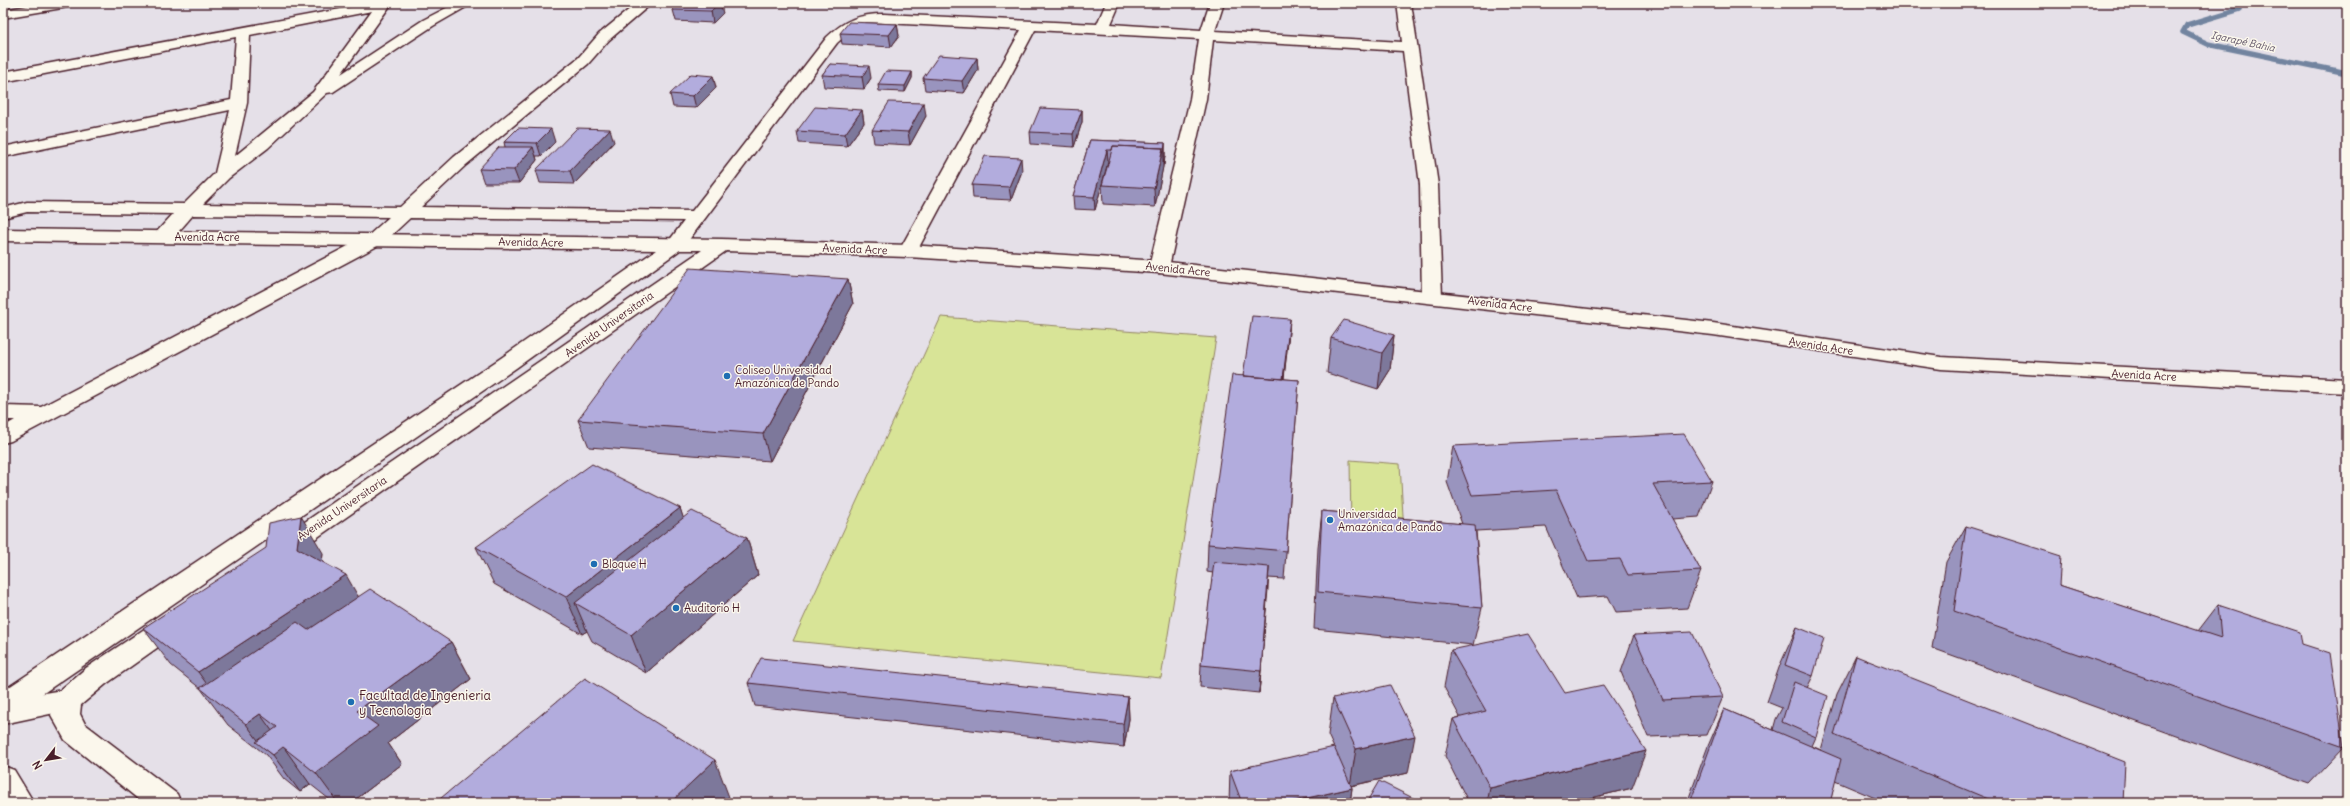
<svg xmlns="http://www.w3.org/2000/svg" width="2350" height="806" font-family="Delius,sans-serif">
  <rect width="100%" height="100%" fill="#e5e0e8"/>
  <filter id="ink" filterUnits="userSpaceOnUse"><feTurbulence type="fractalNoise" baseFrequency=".025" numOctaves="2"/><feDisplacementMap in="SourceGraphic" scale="8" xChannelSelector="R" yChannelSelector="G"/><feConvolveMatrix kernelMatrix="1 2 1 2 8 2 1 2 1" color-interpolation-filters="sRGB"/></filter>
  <g filter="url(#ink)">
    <!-- green -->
    <path fill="#d8e497" stroke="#918261" d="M941 317 1216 338 1161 678 793 641Z
      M1350 460 1400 464 1404 533 1351 529Z"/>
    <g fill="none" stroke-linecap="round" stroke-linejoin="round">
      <!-- stream -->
      <path stroke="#72849f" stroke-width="5.5" d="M2238 3 2240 9 2187 25 2183 32 2208 44 2347 73"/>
      <defs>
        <path id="minor" d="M44 3H75L68 7 3 18V10Z
          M373 3H392L341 74 423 20 456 3H473L433 26 333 92 327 93 268 148 229 178 203 204 400 207 454 157 578 58 599 34 637 3H652L609 40 588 64 466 165 421 207 692 211 827 37C845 20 859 14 884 14L1097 24 1106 3H1120L1111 24 1201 30 1210 3H1224L1215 31 1402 42 1397 3H1411L1438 185 1442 297 1439 301 1432 303 1425 301 1422 297 1420 185 1403 51 1213 40 1206 99 1169 267 1166 271 1159 273 1152 271 1149 267 1190 99 1199 39 1035 30 917 251 915 255 908 257 901 255 899 251 1021 30 866 22 855 27 837 43 682 249H668L666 245 684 221 410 218 383 243 11 441 3 443V427L15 420H3V406L41 407 369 235 389 217 193 215C183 226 171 245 154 241L152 237 173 214 27 212 3 218V208L27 202 184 204 215 173 230 110 3 157V147L231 100 236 37 3 82V72ZM372 11 313 92 235 156 247 103 250 35Z
          M68 689 78 692 82 700 78 708 3 724V700Z"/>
        <path id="major" d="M3 229 722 239 908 245 1159 261 1713 323 1941 357 2347 379V393L1941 369 1713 335 1159 273 908 257 726 251 295 553 286 556 277 553 273 547 277 541 702 250H680L516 368 13 714 3 718V691L501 358 656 250 3 241Z
          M176 611 185 614 189 621 185 628 106 684 81 705 80 714 85 724 177 794 181 803H143L65 740 51 715 58 692 86 668 167 614Z
          M3 766 14 770 34 803H3Z"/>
      </defs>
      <!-- minor casing -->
      <use href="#minor" stroke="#4a1f2b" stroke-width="3"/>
      <!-- major casing -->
      <use href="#major" stroke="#4a1f2b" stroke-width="3"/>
      <!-- minor -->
      <use href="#minor" fill="#fbf7ec" fill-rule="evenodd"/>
      <!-- major -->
      <use href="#major" fill="#fbf7ec" fill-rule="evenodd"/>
    </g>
    <!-- wall -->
    <path fill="#9994be" stroke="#4a1f2b" d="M680 3 723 13 713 23 676 21 673 10Z
      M897 24 899 36 891 47 842 44 840 33Z
      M977 58 978 70 964 93 925 90 923 78Z
      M830 64 871 78 864 89 824 87 822 75Z
      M912 72V78L905 92 879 91 878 85Z
      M713 76 716 88 696 108 673 107 670 94Z
      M862 110 864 123 847 146 799 143 797 131Z
      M1082 110V122L1074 147 1031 144 1030 132Z
      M926 116 910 145 874 143 872 130Z
      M1090 140 1165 143V156L1155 207 1103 204 1102 185 1109 163 1108 162 1095 210 1074 209 1073 196Z
      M504 142H555L541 156H536L537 160 519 183H484L479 169 505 147Z
      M614 142 574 184 540 183 536 170Z
      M1022 171 1011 200 973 198 972 185Z
      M848 279 853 304 770 461 589 447 578 420Z
      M1290 319 1284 379 1299 380 1284 579 1268 578 1259 693 1200 687 1201 665 1213 573 1207 572 1208 544 1243 376Z
      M1394 335 1390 370 1378 389 1327 373 1331 338Z
      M1453 446 1712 481 1699 517 1672 519 1701 571 1687 608 1616 612 1608 596 1577 598 1546 527 1476 531 1482 608 1473 645 1314 629 1318 548 1322 511 1462 524 1447 482Z
      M680 508 683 518 747 538 758 575 646 673 592 641 587 631 582 634 494 584 476 547Z
      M1966 526 2059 585 2198 631 2218 605 2302 644 2344 747 2309 784 1932 648 1946 562Z
      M323 553 322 562 358 596 451 642 471 679 388 743 402 764 351 803H334L310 784 300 792 284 779 266 755 228 725 201 689 171 665 143 628Z
      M1797 627 1813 676 1807 688 1816 737 1812 746 1821 750 1837 694 1856 656 2123 803H1887L1835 781 1830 803H1687L1708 746 1724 709 1773 730 1776 719 1782 708 1767 702 1780 665Z
      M1634 635 1723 697 1707 735 1648 737 1621 672Z
      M1451 650 1565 693 1632 788 1571 803H1469L1445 756 1453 719 1460 717 1444 687Z
      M748 683 1128 697 1129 719 1124 747 755 706Z
      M1333 698 1408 773 1351 786 1352 788 1350 803H1229L1230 771 1334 748 1328 735Z"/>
    <!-- shaded-wall -->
    <path fill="#7d789b" stroke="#4a1f2b" d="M719 3H720L723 13 713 23 711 11Z
      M897 24 899 36 891 47 889 35Z
      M977 58 978 70 964 93 962 81Z
      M869 66 871 78 864 89 862 77Z
      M912 72V78L905 92V86Z
      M713 76 716 88 696 108 693 96Z
      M924 103 926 116 910 145 908 132Z
      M862 110 864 123 847 146 845 134Z
      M1082 110V122L1074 147 1073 134Z
      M551 129 555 142 541 156 537 143Z
      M610 129 614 142 574 184 570 171Z
      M1165 143V156L1164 165V152Z
      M533 147 537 160 519 183 514 170Z
      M1163 148V167L1155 207 1154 188Z
      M1107 150 1108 162 1095 210 1094 197Z
      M1021 158 1022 171 1011 200 1009 187Z
      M848 279 853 304 770 461 763 434Z
      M1290 319 1289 333 1281 402 1282 387Z
      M1394 335 1390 370 1378 389 1382 353Z
      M680 508 692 544 575 603 587 631 582 634 566 597Z
      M301 516 323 553 320 585 297 548Z
      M747 538 758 575 646 673 631 635Z
      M1269 567 1268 589 1259 693 1261 671Z
      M346 575 367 612 223 706 198 672Z
      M451 642 471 679 388 743 402 764 351 803H338L316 773 357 711Z
      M1128 697 1129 719 1124 747 1123 724Z
      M260 714 310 784 300 792 273 755 263 747 246 724Z
      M1415 736 1408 773 1350 786 1356 749Z
      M1646 751 1632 788 1571 803H1487L1490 788Z
      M715 760 729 797 723 803H670Z
      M1352 788 1350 803H1285Z"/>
    <!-- building -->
    <path fill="#b2acdd" stroke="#4a1f2b" d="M680 3H719L711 11 673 10Z
      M849 22 897 24 889 35 840 33Z
      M939 55 977 58 962 81 923 78Z
      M830 64 869 66 862 77 822 75Z
      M886 71 912 72 905 86 878 85Z
      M691 74 713 76 693 96 670 94Z
      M889 102 924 103 908 132 872 130Z
      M815 107 862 110 845 134 797 131Z
      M1040 108 1082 110 1073 134 1030 132Z
      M518 128 551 129 537 143 504 142Z
      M577 128 610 129 570 171 536 170Z
      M1090 140 1165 143 1164 152H1163V148L1113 146 1112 150H1107L1094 197 1073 196Z
      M1113 146 1163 148 1154 188 1102 185Z
      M499 147H533L514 170 479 169Z
      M985 156 1021 158 1009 187 972 185Z
      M690 268 848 279 763 434 578 420Z
      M1252 316 1290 319 1283 379 1243 376Z
      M1344 320 1394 335 1382 353 1331 338Z
      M1232 375 1299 380 1286 551 1208 544Z
      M1684 434 1712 481 1653 484 1701 571 1628 575 1620 559 1588 561 1556 490 1472 495 1453 446Z
      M592 464 680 508 566 597 476 547Z
      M692 511 747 538 631 635 575 603Z
      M1322 511 1475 525 1482 608 1318 592Z
      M301 516 297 548 346 575 198 672 143 628 266 548 269 523Z
      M1966 526 2061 556 2059 585 2221 638 2218 605 2300 632 2302 644 2330 653 2344 747 1954 611Z
      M1214 562 1269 567 1261 671 1201 665Z
      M370 589 451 642 357 711 378 726 316 773 283 747 273 755 256 742 277 727 260 714 246 724 200 688 297 622 308 630Z
      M1797 627 1824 638 1813 676 1785 665Z
      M1692 632 1723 697 1663 700 1634 635Z
      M1528 634 1565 693 1603 685 1646 751 1490 788 1453 719 1486 711 1451 650Z
      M1856 656 2125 762 2123 803H1998L1834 735Z
      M761 658 1128 697 1123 724 748 683Z
      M585 678 715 760 670 803H435Z
      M1794 682 1828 696 1816 737 1782 722Z
      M1390 685 1415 736 1356 749 1333 698Z
      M1724 709 1841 759 1830 803H1690Z
      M1334 747 1352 788 1285 803H1242L1230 771Z
      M1379 781 1423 803H1366Z"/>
  </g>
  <!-- markers -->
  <g fill="#1f6fb2" stroke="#fbf7ec" stroke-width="1.5">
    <circle cx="727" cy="376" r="4"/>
    <circle cx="1330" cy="520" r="4"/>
    <circle cx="594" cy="564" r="4"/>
    <circle cx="676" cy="608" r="4"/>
    <circle cx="351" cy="702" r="4"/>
  </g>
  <g text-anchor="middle" stroke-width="3" stroke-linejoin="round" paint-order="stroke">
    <!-- far-water labels -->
    <g font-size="10" font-style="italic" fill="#5e5265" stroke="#fbf7ec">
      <text transform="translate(2243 41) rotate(12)" y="4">Igarapé Bahia</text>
    </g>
    <!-- street labels -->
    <g font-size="11" fill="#4a1f2b" stroke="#fbf7ec">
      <text x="207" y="241">Avenida Acre</text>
      <text transform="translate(531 242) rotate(1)" y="4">Avenida Acre</text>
      <text transform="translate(855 249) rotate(2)" y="4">Avenida Acre</text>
      <text transform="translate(1178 269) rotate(6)" y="4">Avenida Acre</text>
      <text transform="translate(1500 304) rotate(7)" y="4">Avenida Acre</text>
      <text transform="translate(609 324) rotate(-35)" y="4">Avenida Universitaria</text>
      <text transform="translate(1821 346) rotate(9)" y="4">Avenida Acre</text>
      <text transform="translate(2144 375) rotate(3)" y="4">Avenida Acre</text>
      <text transform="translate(342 508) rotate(-34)" y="4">Avenida Universitaria</text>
    </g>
    <!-- poi labels -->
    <g font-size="11" fill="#4a1f2b" stroke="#fbf7ec" text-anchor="start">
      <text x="735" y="374">Coliseo Universidad<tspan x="735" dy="13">Amazónica de Pando</tspan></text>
      <text x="1338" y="518">Universidad<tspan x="1338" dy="13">Amazónica de Pando</tspan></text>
      <text x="602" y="568">Bloque H</text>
      <text x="684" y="612">Auditorio H</text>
    </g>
    <!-- near-poi labels -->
    <g font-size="13" fill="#4a1f2b" stroke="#fbf7ec" text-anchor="start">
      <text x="359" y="700">Facultad de Ingenieria<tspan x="359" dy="15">y Tecnologia</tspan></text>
    </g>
  </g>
  <!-- margin -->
  <rect width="2350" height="806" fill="none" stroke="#fbf7ec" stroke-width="16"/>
  <rect x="8" y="8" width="2334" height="790" fill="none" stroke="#4a1f2b" stroke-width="1.5" filter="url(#ink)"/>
  <!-- north arrow -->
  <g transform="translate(46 760) rotate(239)" stroke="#fbf7ec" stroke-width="3" paint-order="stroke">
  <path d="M0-3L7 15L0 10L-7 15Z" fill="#4a1f2b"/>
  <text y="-6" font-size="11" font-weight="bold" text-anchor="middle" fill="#4a1f2b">N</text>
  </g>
</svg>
